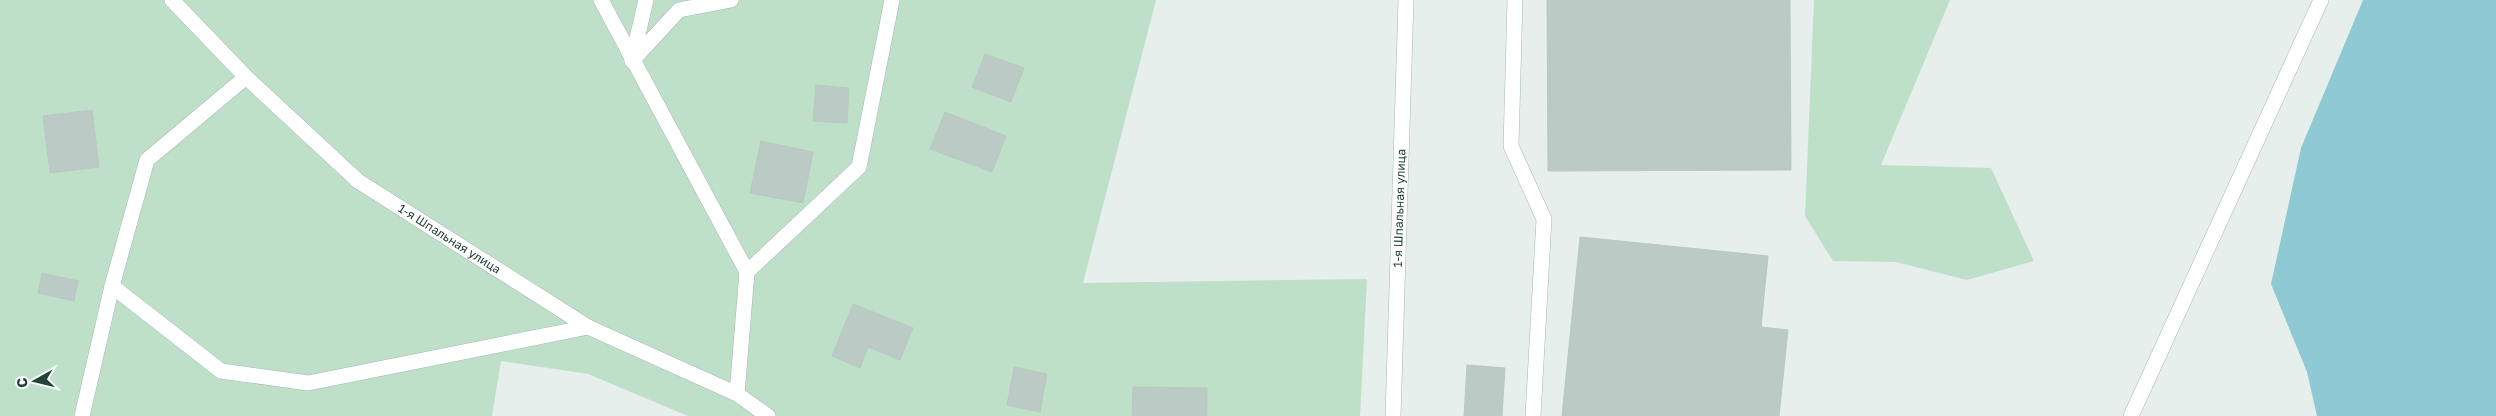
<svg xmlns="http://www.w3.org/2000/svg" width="2496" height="416" font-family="'Golos Text',sans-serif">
  <rect width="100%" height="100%" fill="#e6efeb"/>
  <!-- green -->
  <path fill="#bfe0c8" d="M0 0H1156L1083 283 1367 279 1360 416H688L588 374 501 361 492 416H0Z
    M1814 0H1950L1881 165 1991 168 2034 261 1967 280 1896 262 1833 261 1805 216Z"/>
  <!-- water -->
  <path fill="#8ec9d4" d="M2363 0H2496V416H2317L2307 372 2271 284 2301 148Z"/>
  <!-- building -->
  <path fill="#bbcac4" stroke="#b8c9c2" d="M1547 0H1790L1791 170 1548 171Z
    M985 54 1024 68 1011 102 972 87Z
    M816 85 849 88 847 123 813 121Z
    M92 110 99 167 50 173 43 116Z
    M945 112 1006 136 992 172 930 149Z
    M761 141 813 152 803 203 750 193Z
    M1580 237 1768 256 1761 327 1788 330 1779 416H1562Z
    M42 273 78 281 74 301 38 293Z
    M853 304 913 328 900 360 868 347 860 368 832 356Z
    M1467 365 1505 368 1502 416H1464Z
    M1014 367 1047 374 1040 412 1007 405Z
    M1133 387 1207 388V416H1132Z"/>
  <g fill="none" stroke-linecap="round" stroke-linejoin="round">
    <defs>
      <g id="minor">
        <path id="s1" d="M172 0 246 77 358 181 588 327 737 394 768 416"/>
        <path d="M601 0 747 272 737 394"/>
        <path d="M1515 0 1511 146 1544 219 1533 416"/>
        <path d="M632 60 646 0"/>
        <path d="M632 61 679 10 731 0"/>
        <path d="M747 272 859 167 892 0"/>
        <path d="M112 286 221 371 308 383 588 327"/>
        <path d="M82 416 112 286 147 160 246 77"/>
        <path id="s2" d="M1393 416 1406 0"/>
        <path d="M2131 416 2321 0"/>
      </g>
    </defs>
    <!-- minor casing -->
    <use href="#minor" stroke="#a8b8b2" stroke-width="16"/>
    <!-- minor -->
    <use href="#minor" stroke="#fff" stroke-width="15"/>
  </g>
  <g text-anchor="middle" stroke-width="5" stroke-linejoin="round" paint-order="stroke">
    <!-- street labels -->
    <g font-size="12" fill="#24423a" stroke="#f7fbf9">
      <text dy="4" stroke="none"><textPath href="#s2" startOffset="208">1-я Шпальная улица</textPath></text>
      <text dy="4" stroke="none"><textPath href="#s1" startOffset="368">1-я Шпальная улица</textPath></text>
    </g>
  </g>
  <!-- north arrow -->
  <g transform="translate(35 381) rotate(262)" stroke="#f7fbf9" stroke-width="4" paint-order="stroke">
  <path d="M0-4L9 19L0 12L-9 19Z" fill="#24423a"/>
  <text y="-8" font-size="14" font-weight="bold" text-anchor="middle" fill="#24423a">С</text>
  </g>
</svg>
